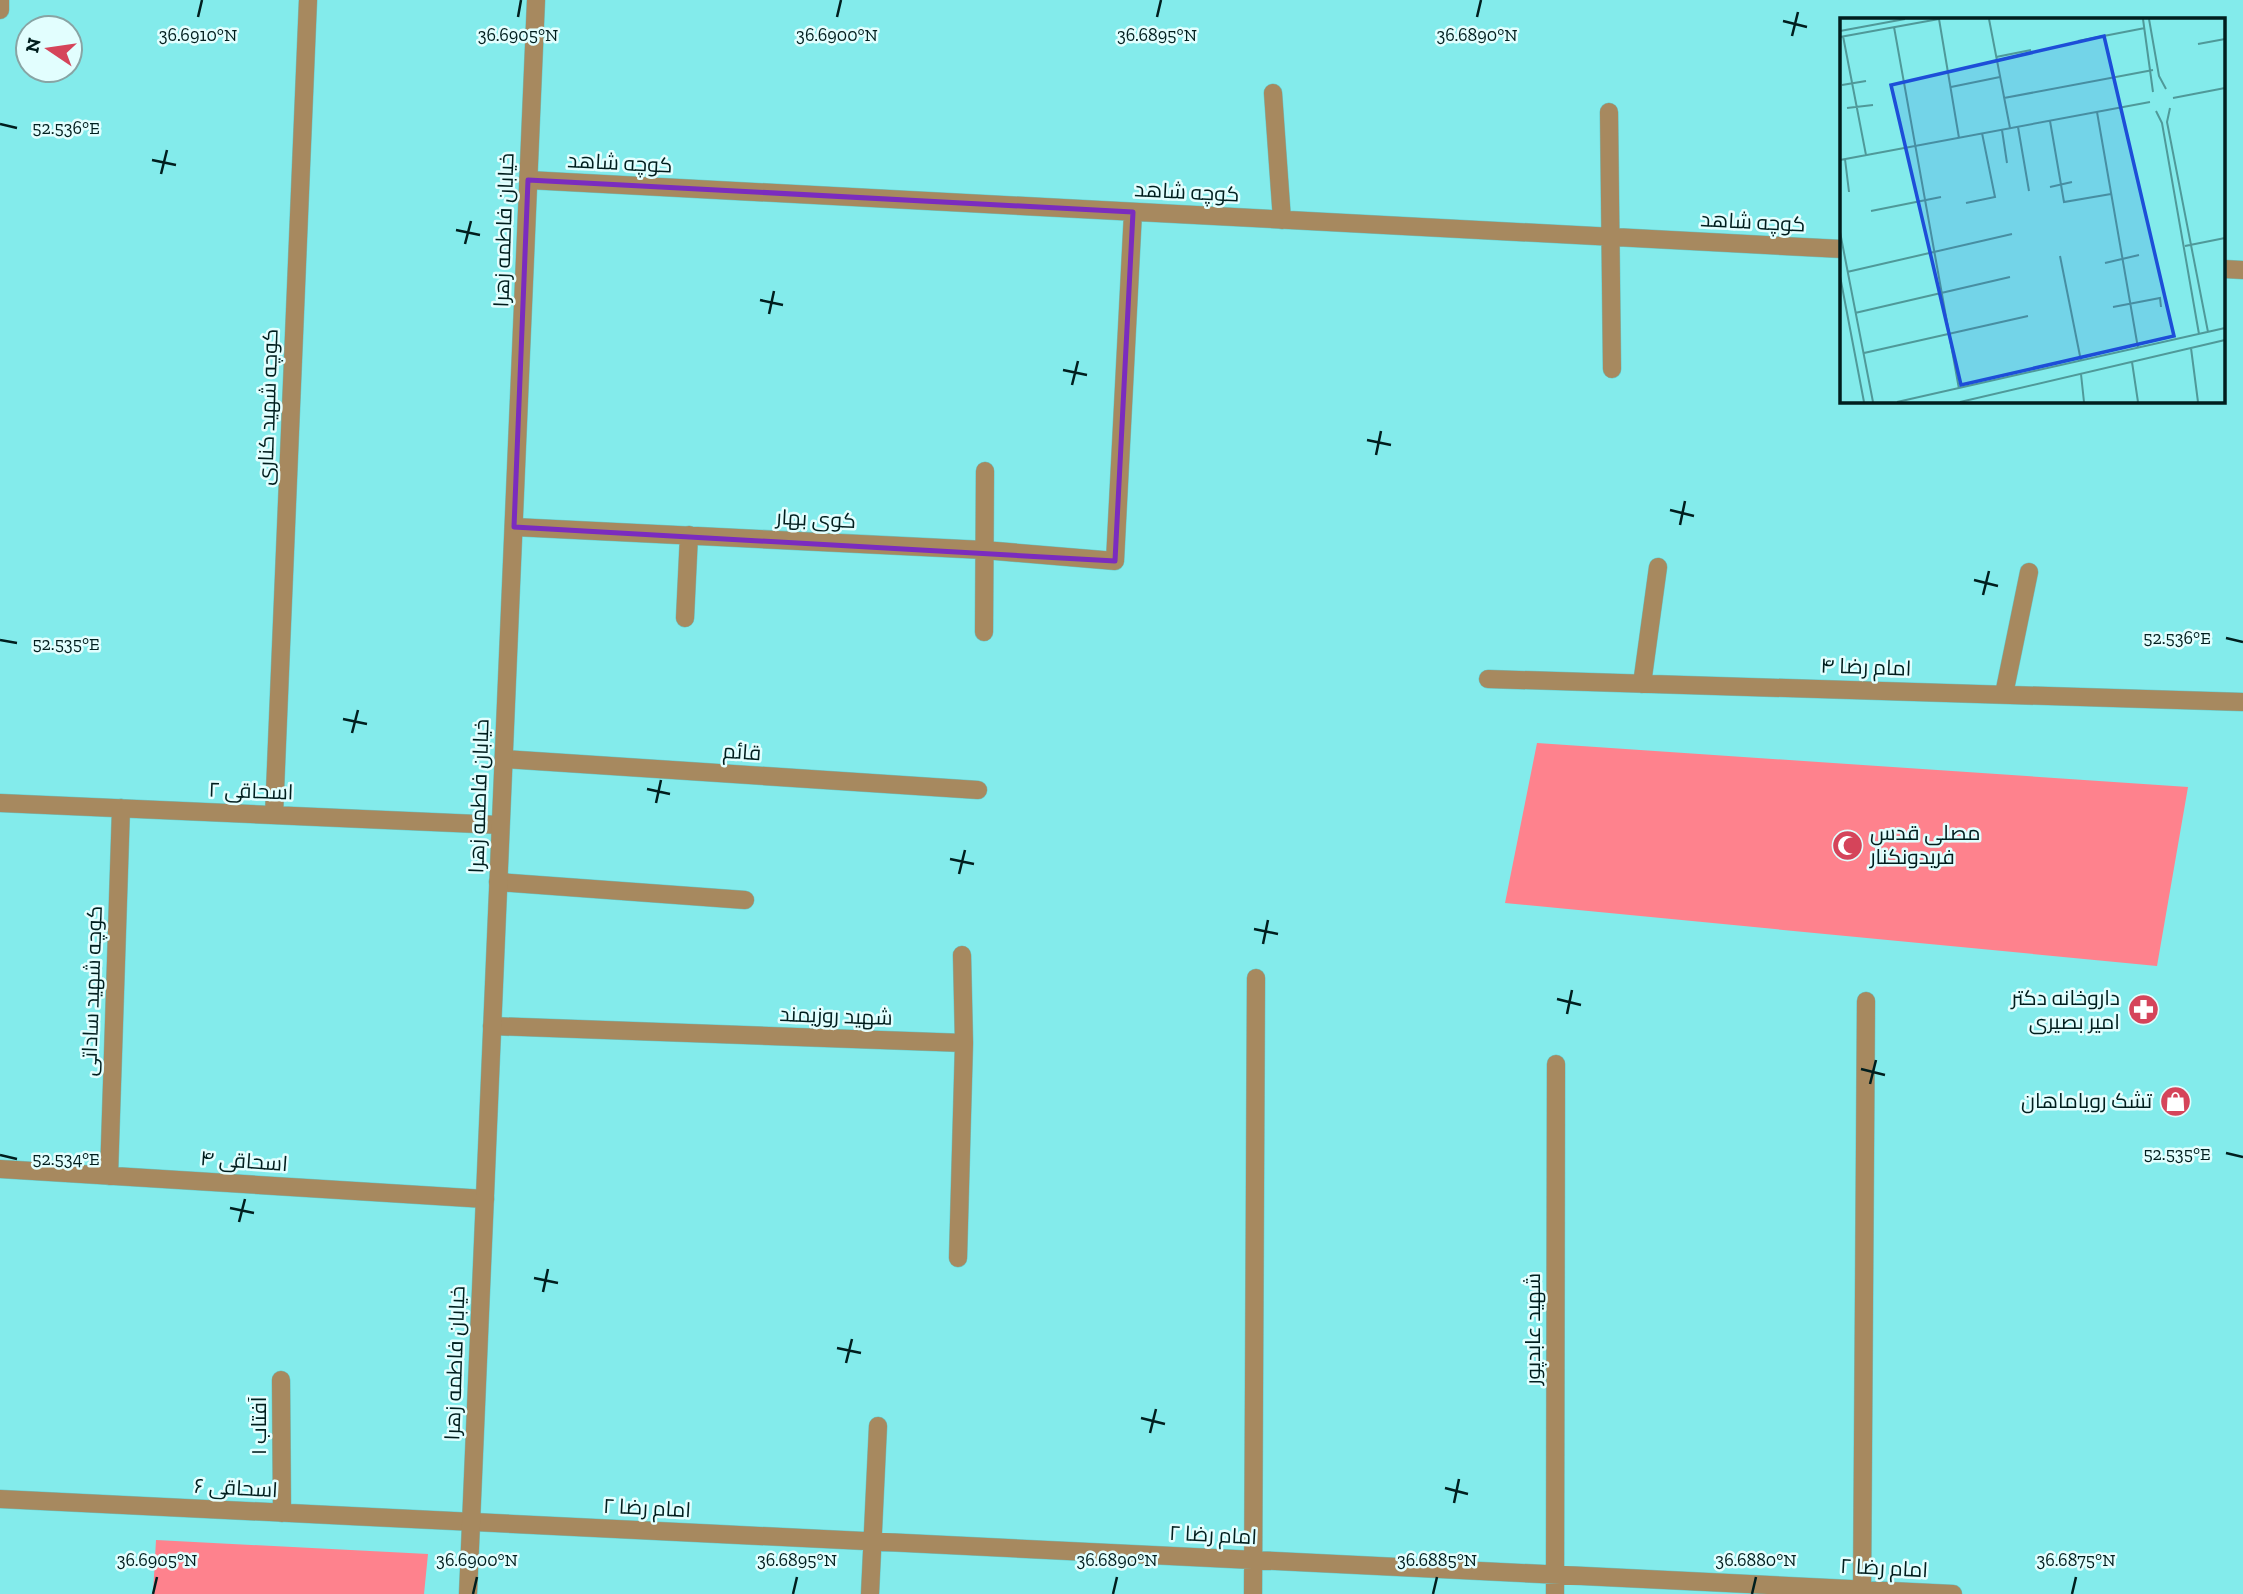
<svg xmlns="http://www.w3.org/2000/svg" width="2243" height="1594" font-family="'Zilla Slab',Cairo,serif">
  <rect width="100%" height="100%" fill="#83ebeb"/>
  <!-- building -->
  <path fill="#fe828d" d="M1537 743 2188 787 2157 966 1505 903Z
    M156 1540 428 1554 424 1594H153Z"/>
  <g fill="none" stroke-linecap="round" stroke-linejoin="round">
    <defs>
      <path id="minor" d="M0 10V0
        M1273 93 1282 220
        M1609 112 1612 369
        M528 180 1842 249
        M2224 269 2243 270
        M514 527 984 550 1115 561 1133 212
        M685 618 689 535
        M984 632 985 471
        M1488 679 2243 702
        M1642 684 1658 567
        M2004 694 2029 572
        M504 759 978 790
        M0 803 500 825
        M274 815 308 0
        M498 882 745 900
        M962 955 964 1043
        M492 1026 964 1043 958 1258
        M0 1169 485 1199
        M109 1176 121 808
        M281 1380 282 1513
        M0 1499 1953 1594
        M870 1594 878 1426
        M1253 1594 1256 978
        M1555 1594 1556 1064
        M1862 1594 1866 1001"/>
      <path id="tertiary" d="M468 1594 536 0"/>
    </defs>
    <!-- minor casing -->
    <use href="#minor" stroke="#6bc6c6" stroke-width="19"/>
    <!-- tertiary casing -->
    <use href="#tertiary" stroke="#6bc6c6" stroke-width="19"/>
    <!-- minor -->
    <use href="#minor" stroke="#a7895f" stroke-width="18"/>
    <!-- tertiary -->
    <use href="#tertiary" stroke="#a7895f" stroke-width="18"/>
  </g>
  <!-- marked area -->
  <path fill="none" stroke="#7b2cbf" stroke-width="5" stroke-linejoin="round" d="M528 180 1133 212 1115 561 514 527Z"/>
  <!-- ticks -->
  <path fill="none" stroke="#001e1e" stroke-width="2.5" d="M198 17 202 0M518 17 521 0M837 17 841 0M1157 17 1161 0M1477 17 1481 0M1783 21 1807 27M1792 36 1798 12M0 124 17 128M152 160 176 165M161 174 167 150M456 230 480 235M465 244 471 221M760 300 783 305M769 314 774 291M1063 370 1087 375M1072 385 1078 361M1367 440 1391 445M1376 455 1381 431M1670 510 1694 516M1680 525 1685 501M1974 580 1998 586M1983 595 1989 571M2226 638 2243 642M0 640 17 643M343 719 367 724M352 733 358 710M647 789 670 794M656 803 661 780M950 859 974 864M959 874 965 850M1254 929 1278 934M1263 944 1268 920M1557 999 1581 1005M1567 1014 1572 990M1861 1069 1885 1075M1870 1084 1876 1060M2226 1153 2243 1157M0 1155 17 1159M230 1208 254 1213M239 1222 245 1199M534 1278 558 1283M543 1292 548 1269M837 1348 861 1353M846 1363 852 1339M1141 1418 1165 1424M1150 1433 1156 1409M1445 1488 1468 1494M1454 1503 1459 1479M153 1594 157 1577M473 1594 477 1577M793 1594 797 1577M1113 1594 1117 1577M1433 1594 1437 1577M1752 1594 1756 1577M2072 1594 2076 1577"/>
  <!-- icons -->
  <defs>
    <symbol id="mosque-disc" viewBox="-11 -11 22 22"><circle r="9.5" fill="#d5445a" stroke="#e2fefe"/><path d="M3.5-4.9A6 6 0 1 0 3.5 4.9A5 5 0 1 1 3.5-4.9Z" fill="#fff"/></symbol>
    <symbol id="pharmacy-disc" viewBox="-11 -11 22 22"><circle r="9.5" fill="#d5445a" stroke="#e2fefe"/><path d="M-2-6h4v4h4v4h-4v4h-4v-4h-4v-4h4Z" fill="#fff"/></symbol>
    <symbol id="shop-disc" viewBox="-11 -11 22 22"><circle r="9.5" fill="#d5445a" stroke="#e2fefe"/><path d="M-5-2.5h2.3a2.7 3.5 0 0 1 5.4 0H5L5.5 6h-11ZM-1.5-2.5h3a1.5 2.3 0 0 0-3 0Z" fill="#fff"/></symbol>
  </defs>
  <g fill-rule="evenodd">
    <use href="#mosque-disc" x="1830" y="828" width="35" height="35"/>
    <use href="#pharmacy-disc" x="2126" y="992" width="35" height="35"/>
    <use href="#shop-disc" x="2158" y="1084" width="35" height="35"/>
  </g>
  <g text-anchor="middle" stroke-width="5" stroke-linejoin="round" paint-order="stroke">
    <!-- street labels -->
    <g font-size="21" fill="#001e1e" stroke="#e2fefe">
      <text transform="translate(620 163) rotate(3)" y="7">کوچه شاهد</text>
      <text transform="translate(1187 192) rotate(3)" y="7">کوچه شاهد</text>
      <text transform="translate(1753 222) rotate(3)" y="7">کوچه شاهد</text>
      <text transform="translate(504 230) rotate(-88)" y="7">خیابان فاطمه زهرا</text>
      <text transform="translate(268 407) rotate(-88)" y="7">کوچه شهید کناری</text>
      <text transform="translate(816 519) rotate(3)" y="7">کوی بهار</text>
      <text transform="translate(1866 667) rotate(2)" y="7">امام رضا ۴</text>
      <text transform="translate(742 752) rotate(4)" y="7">قائم</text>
      <text transform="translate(251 791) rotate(2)" y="7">اسحاقی ۲</text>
      <text transform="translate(479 796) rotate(-88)" y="7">خیابان فاطمه زهرا</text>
      <text transform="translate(92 991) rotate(-88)" y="7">کوچه شهید ساداتی</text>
      <text transform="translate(836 1016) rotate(2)" y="7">شهید روزیمند</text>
      <text transform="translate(244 1161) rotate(4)" y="7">اسحاقی ۴</text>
      <text transform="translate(1533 1329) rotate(-90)" y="7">شهید عابدپور</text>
      <text transform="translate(455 1363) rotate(-88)" y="7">خیابان فاطمه زهرا</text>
      <text transform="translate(259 1426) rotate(-90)" y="7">آفتاب ۱</text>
      <text transform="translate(236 1488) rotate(3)" y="7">اسحاقی ۶</text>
      <text transform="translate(647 1508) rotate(3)" y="7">امام رضا ۲</text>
      <text transform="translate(1213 1535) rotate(3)" y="7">امام رضا ۲</text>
      <text transform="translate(1884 1568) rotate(3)" y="7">امام رضا ۲</text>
    </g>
    <!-- poi labels -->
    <g font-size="21" fill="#001e1e" stroke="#e2fefe" text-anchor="end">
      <text x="1870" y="840" text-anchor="start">مصلی قدس<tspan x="1870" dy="24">فریدونکنار</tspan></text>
      <text x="2120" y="1005">داروخانه دکتر<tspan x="2120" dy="24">امیر بصیری</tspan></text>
      <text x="2152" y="1108">تشک رویاماهان</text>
    </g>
  </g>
  <!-- overview -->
  <g transform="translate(1840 18)">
    <rect width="385" height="385" fill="#83ebeb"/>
    <path fill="none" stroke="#4f9999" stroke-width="2" d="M99 1 119 120M149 1 170 110M303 1 313 74M309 1 319 58 326 71M54 9 119 371M0 13 65 1M3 18 26 137M0 19 99 1M238 23 305 10M358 26 385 21M156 39 191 32M2 67 26 63M111 69 160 59M164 80 313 52M333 80 385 70M7 90 33 87M330 90 327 104 368 314M316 93 322 105 359 316M257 94 298 330M210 103 224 184 271 176M178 109 189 173M162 112 167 145M5 141 9 174M0 142 310 84M210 169 232 164M126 185 155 179 142 115M31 193 101 179M0 214 33 384M345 228 385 220M220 238 241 343M265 245 299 237M7 254 172 216M0 258 24 384M273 289 320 280 321 289M15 295 170 259M351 330 358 384M24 335 188 298M292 344 298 384M241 356 244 384M57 384 385 310M120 384 385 322"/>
    <path fill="#1d4ed8" fill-opacity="0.15" stroke="#1d4ed8" stroke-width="3.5" d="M264 18 334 318 121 367 51 67Z"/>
    <rect width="385" height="385" fill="none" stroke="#001e1e" stroke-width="3.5"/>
  </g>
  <g font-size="18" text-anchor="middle" fill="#001e1e" stroke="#e2fefe" stroke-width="5" stroke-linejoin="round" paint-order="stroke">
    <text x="198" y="41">36.6910°N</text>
    <text x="518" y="41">36.6905°N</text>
    <text x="837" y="41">36.6900°N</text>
    <text x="1157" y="41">36.6895°N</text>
    <text x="1477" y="41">36.6890°N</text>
    <text x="66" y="134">52.536°E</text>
    <text x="2177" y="644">52.536°E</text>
    <text x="66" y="650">52.535°E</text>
    <text x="2177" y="1160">52.535°E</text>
    <text x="66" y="1165">52.534°E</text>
    <text x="157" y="1566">36.6905°N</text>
    <text x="477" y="1566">36.6900°N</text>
    <text x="797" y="1566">36.6895°N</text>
    <text x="1117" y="1566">36.6890°N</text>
    <text x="1437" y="1566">36.6885°N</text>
    <text x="1756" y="1566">36.6880°N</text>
    <text x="2076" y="1566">36.6875°N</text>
  </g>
  <!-- north arrow -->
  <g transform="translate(49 49) rotate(283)"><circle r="33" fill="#e2fefe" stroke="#88a4a4" stroke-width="2"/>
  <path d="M0-5L12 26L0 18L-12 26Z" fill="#d5445a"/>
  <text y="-10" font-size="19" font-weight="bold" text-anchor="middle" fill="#001e1e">N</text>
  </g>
</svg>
